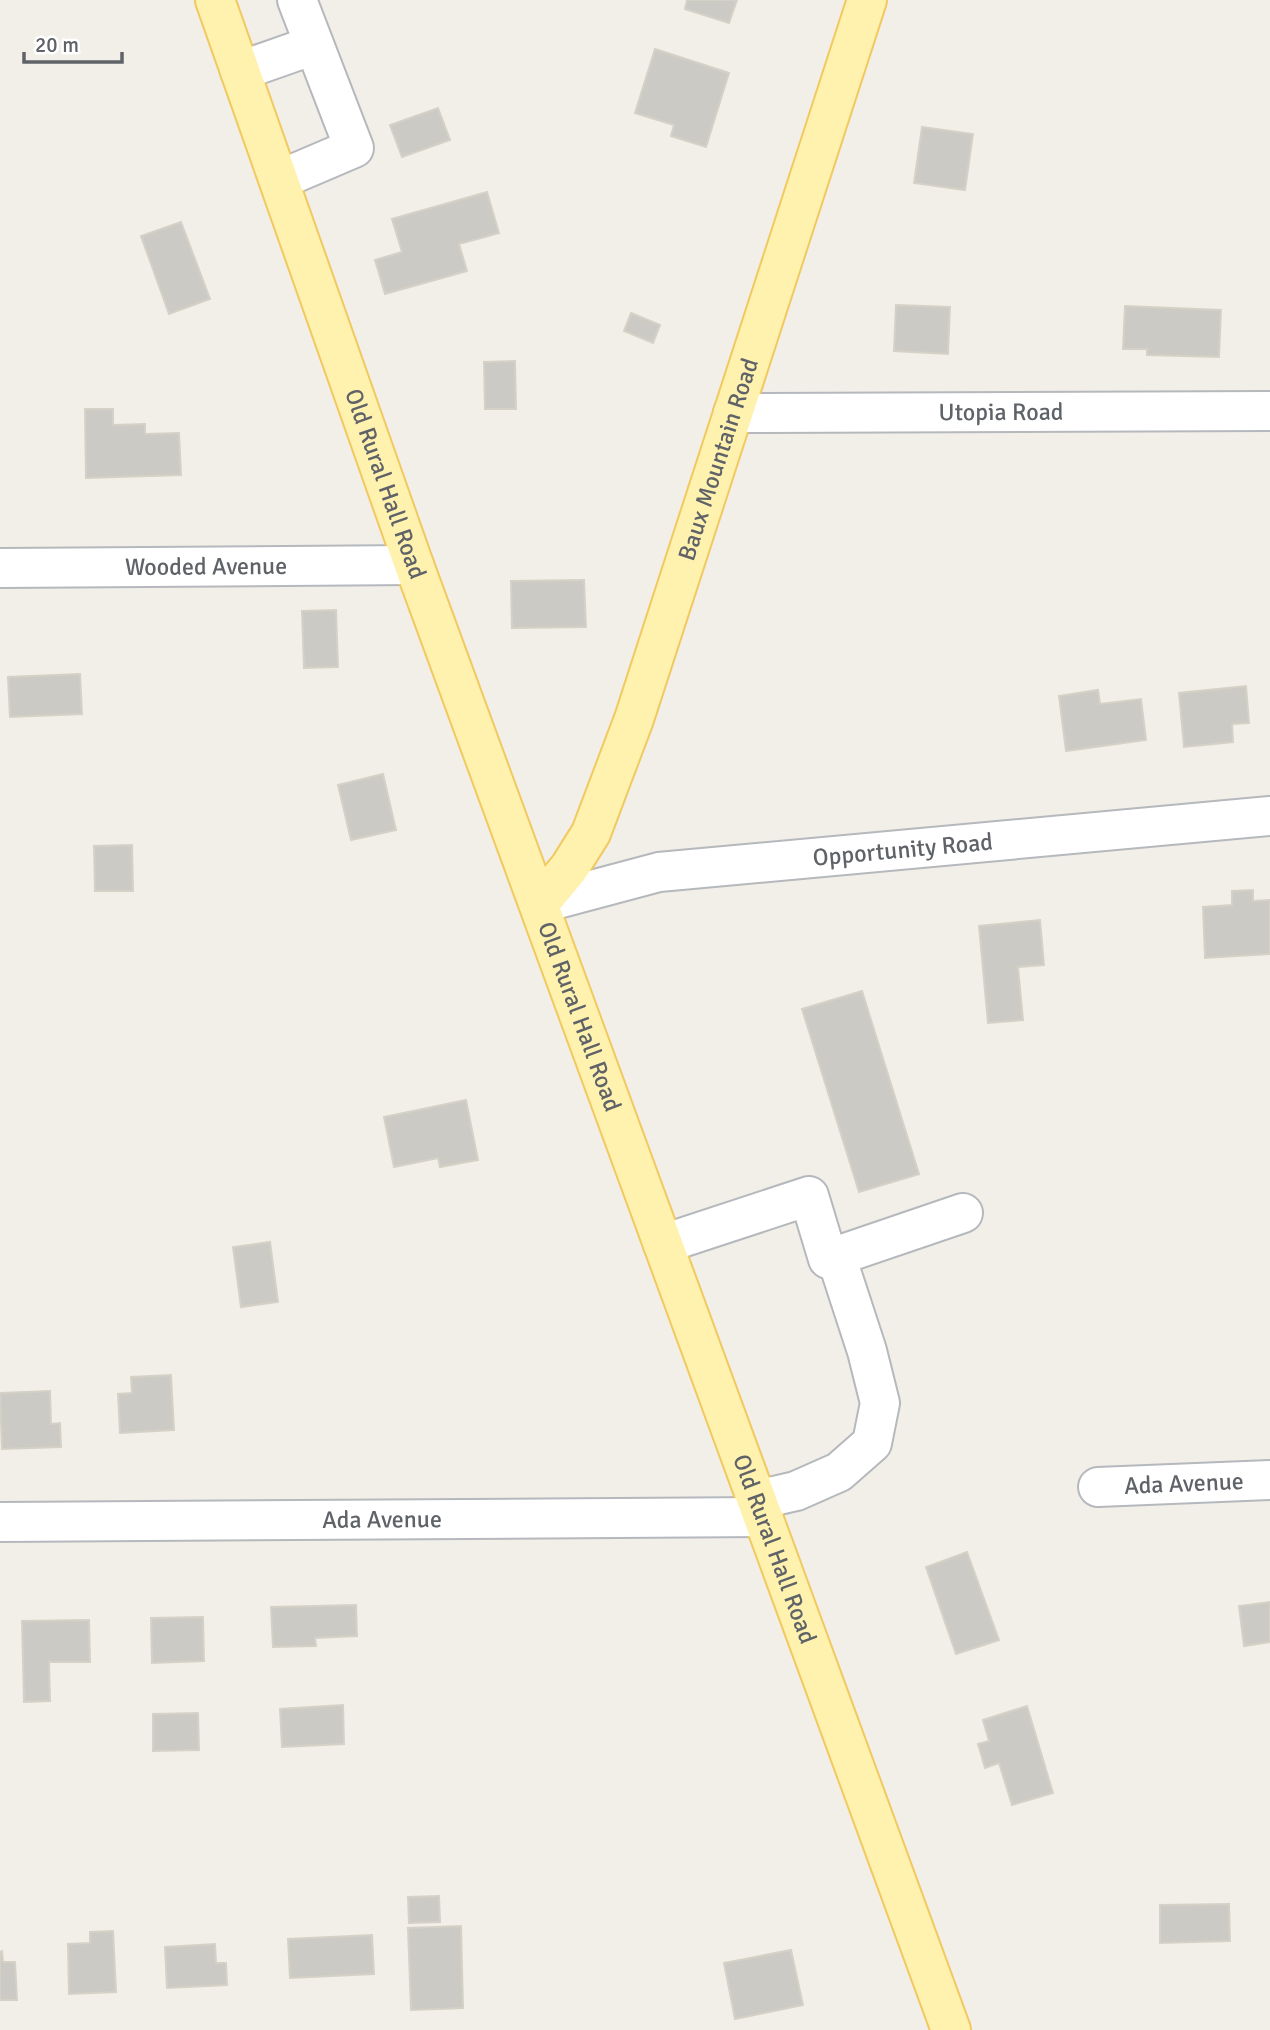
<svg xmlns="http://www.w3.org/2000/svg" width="1270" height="2030" font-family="Signika,sans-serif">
  <rect width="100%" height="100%" fill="#f1efe8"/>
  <!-- building -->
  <path fill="#cccac5" stroke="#d6d1c6" stroke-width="2" d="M687 0H737L729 23 685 9Z
    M655 49 729 73 706 147 671 136 674 125 635 113Z
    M438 108 450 140 402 157 390 125Z
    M922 127 973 134 965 190 914 183Z
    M487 192 499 233 459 244 467 271 385 294 375 260 402 252 392 219Z
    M181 222 210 299 169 314 141 236Z
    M896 305 950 307 948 354 894 351Z
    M1125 306 1221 310 1219 357 1147 355V349H1123Z
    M631 313 660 325 653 343 624 331Z
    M515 361 516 409H485L484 362Z
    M85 409H113V425L145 424V434L179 433 181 475 86 478Z
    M584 580 586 627 512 628 511 581Z
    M336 610 338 667 304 668 302 611Z
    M80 674 82 714 10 717 8 677Z
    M1246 686 1249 723 1232 724 1233 742 1184 747 1179 693Z
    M1098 690 1100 704 1141 699 1146 740 1066 751 1059 696Z
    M383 774 396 830 351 840 338 785Z
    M132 845 133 891H95L94 846Z
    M1253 890V901L1270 900V954L1205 958 1203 907 1232 905V891Z
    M1040 920 1044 965 1018 967 1023 1020 988 1023 979 926Z
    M862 991 919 1174 859 1192 802 1009Z
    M466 1100 478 1160 440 1167 438 1158 394 1167 384 1117Z
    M270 1242 278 1302 241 1307 233 1247Z
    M171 1375 174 1430 120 1433 118 1394 132 1393 131 1377Z
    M50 1391 51 1424 60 1423 61 1447 2 1449 0 1393Z
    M967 1552 999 1640 956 1654 926 1567Z
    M1270 1602V1642L1244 1646 1239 1606Z
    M356 1605 357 1636 315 1638 316 1646 273 1647 271 1607Z
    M203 1617 204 1661 152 1663 151 1618Z
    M89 1620 90 1662H49L50 1701 24 1702 22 1621Z
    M343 1705 344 1744 282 1747 280 1709Z
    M1027 1706 1053 1793 1012 1805 999 1763 985 1768 978 1744 989 1741 983 1720Z
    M198 1713 199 1750 153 1751V1714Z
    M439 1896 440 1922 409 1923 408 1897Z
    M1229 1904 1230 1941 1160 1943V1905Z
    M461 1926 463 2008 411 2010 408 1928Z
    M113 1931 116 1992 69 1994 68 1944 90 1943V1932Z
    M372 1935 374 1974 290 1978 288 1939Z
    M215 1944 216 1963H226L227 1985 167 1988 165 1947Z
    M791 1950 803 2005 735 2019 724 1963Z
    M2 1951 3 1962H15L17 2000H0V1952Z"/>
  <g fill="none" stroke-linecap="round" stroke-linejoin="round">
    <defs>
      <g id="minor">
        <path d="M240 71 314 45"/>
        <path d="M279 180 354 148 297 0"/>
        <path id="s1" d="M733 413 1270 411"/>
        <path id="s2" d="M0 568 414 565"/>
        <path id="s3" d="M539 904 659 872 1270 816"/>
        <path d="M663 1244 809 1196 828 1259 963 1213"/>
        <path id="s4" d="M1098 1487 1270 1480"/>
        <path d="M757 1500 796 1491 839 1472 872 1443 880 1403 867 1351 836 1256"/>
        <path id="s5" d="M0 1522 763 1517"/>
      </g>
      <g id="major">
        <path id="s6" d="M215 0 414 565 951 2030"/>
        <path id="s7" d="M539 904 569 868 591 833 634 719 867 0"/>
      </g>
    </defs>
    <!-- minor casing -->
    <use href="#minor" stroke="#b5b8bc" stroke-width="42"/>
    <!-- major casing -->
    <use href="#major" stroke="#f2c960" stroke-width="42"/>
    <!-- minor -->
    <use href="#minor" stroke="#fff" stroke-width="38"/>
    <!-- major -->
    <use href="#major" stroke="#fff2af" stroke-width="38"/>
  </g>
  <g text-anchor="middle" stroke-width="5" stroke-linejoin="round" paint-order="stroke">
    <!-- street labels -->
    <g font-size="24" fill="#5f6368" stroke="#fff">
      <text dy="8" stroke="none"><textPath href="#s1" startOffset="268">Utopia Road</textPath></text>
      <text dy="8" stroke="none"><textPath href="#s7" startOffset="483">Baux Mountain Road</textPath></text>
      <text dy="8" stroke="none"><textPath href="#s6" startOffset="513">Old Rural Hall Road</textPath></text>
      <text dy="8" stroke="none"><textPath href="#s2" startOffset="206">Wooded Avenue</textPath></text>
      <text dy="8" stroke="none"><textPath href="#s3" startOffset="369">Opportunity Road</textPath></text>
      <text dy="8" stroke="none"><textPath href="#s6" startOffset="1080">Old Rural Hall Road</textPath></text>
      <text dy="8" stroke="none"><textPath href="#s4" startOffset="86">Ada Avenue</textPath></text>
      <text dy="8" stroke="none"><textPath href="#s5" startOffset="382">Ada Avenue</textPath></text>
      <text dy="8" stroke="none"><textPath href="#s6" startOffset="1647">Old Rural Hall Road</textPath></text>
    </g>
  </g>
  <!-- scale -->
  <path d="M24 52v10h98v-10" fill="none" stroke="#5f6368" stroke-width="3.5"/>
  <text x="35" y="52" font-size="21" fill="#5f6368" stroke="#ffffff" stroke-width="5" paint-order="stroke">20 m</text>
</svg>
